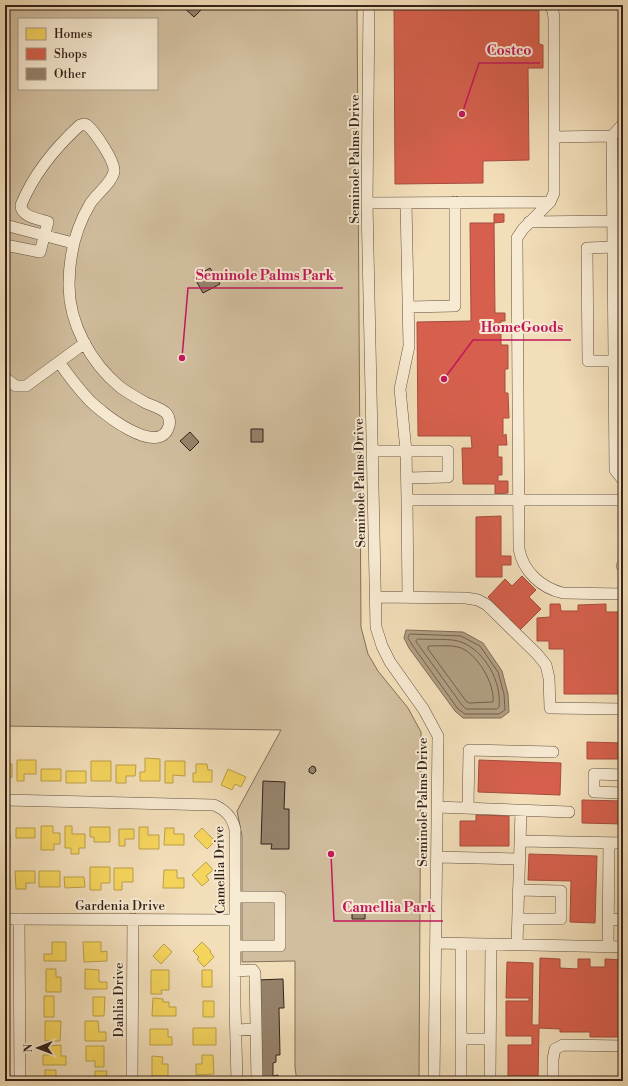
<svg xmlns="http://www.w3.org/2000/svg" width="628" height="1086" font-family="'Libre Bodoni',serif">
  <rect width="100%" height="100%" fill="#f2deb9"/>
  <filter id="stains"><feTurbulence type="fractalNoise" baseFrequency=".005" numOctaves="4"/><feColorMatrix values="0 0 0 0 .2 0 0 0 0 .09 0 0 0 0 .02 0 0 0 .5 -.17"/></filter>
  <radialGradient id="worn" r=".72"><stop offset=".6" stop-color="#630" stop-opacity="0"/><stop offset="1" stop-color="#630" stop-opacity=".3"/></radialGradient>
  <!-- green -->
  <path fill="#d1be9e" stroke="#82705b" fill-rule="evenodd" d="M5 5H357L361 627 368 654 378 671 408 708 421 732 419 1081H297L295 1068V961L242 962V836L237 811 281 730 5 726ZM19 19H157V89H19Z"/>
  <!-- water -->
  <path fill="#b19e82" stroke="#7e6c58" d="M406 630 463 632 483 643 502 671 508 694 509 712 501 718H463L455 711 409 648 404 638Z"/>
  <!-- homes -->
  <path fill="#f6d55c" stroke="#bb9f48" d="M145 758 160 759V781H140V772H145Z
    M17 760H36V774H24V781H17Z
    M91 761H111V781H91Z
    M165 761H185V776L173 775V783H165Z
    M5 764H12V777H5Z
    M196 764H207L208 770H212V782H193V773H196Z
    M116 765H136L135 776H126V783H116Z
    M41 769H61V781H41Z
    M228 769 246 777 241 787 235 784 232 790 221 785Z
    M66 771H86V783H66Z
    M41 826H53V833H60V844H54V850H41Z
    M65 826H72V834H85V848H79V854H71V848H65Z
    M90 827H110V842H94V837H90Z
    M139 827H148V835H159V849H139Z
    M16 828H35V838H16Z
    M165 828H174V834H184V845H164Z
    M202 828 215 841 207 849 194 836Z
    M119 829H134V839H125V846H119Z
    M5 834H10V848H5Z
    M206 862 213 870 206 876 209 880 202 886 192 875Z
    M90 867H110V883H101V890H90Z
    M114 868H133V882H122V890H114Z
    M164 870H177V878H184V888H163Z
    M15 871H35V883H26V889H16Z
    M39 871H60V887H39Z
    M64 877H84L85 887 65 888Z
    M5 879H10V889H5Z
    M52 942H66V961H44V954H52Z
    M83 942H101V952L107 951V961L84 962Z
    M202 942 211 951 210 952 214 957 204 967 197 959 199 957 193 951Z
    M164 944 172 952 161 964 153 956Z
    M46 969H56V977H61V992H46Z
    M85 969 99 970V982H107V989H85Z
    M151 970H169V990H161L162 994H151Z
    M202 970H212V987H202Z
    M44 996H54V1017H44Z
    M93 997H105L104 1016H93Z
    M153 998 163 999V1002H169V1007H176V1016H152Z
    M203 1001H214V1017H203Z
    M45 1021H61L60 1041H45Z
    M85 1021H98L99 1032H106V1041H85Z
    M193 1028H216V1045H193Z
    M150 1029H168V1037H172V1045H150Z
    M61 1045V1056H66V1065H43V1055H49V1046Z
    M86 1046H104V1067H95V1061H86Z
    M202 1055H213L214 1074 196 1075V1064H202Z
    M152 1056 163 1057 162 1064H168V1076H152Z
    M45 1070H56V1081H45Z
    M95 1071H107L106 1081H91L95 1080Z"/>
  <!-- shops -->
  <path fill="#d6604d" stroke="#a54d3d" d="M394 5H534L539 11V44L543 45V68H528L529 160 483 161V183L395 184Z
    M622 139H623V169H622Z
    M494 214H504V222L494 223 495 313H505V321H501V345H508V369H505V393H508L509 418H503V436L506 434 507 445H498V457H502V475H498V481H508V493L495 494V484H463L462 448H472L471 436H418L417 322 471 321 470 223H494Z
    M501 516V556H511V565H502V577H476V517Z
    M522 576 536 590 529 597 541 609 520 630 488 597 505 579 512 586Z
    M550 604H560L561 611H578V605L606 604V612H623V694H564V649H549V641H537V618L550 617Z
    M587 742 623 743V759H587Z
    M479 760 561 763 560 795 478 792Z
    M582 800 623 801V824L582 823Z
    M476 815 509 816V846H460V821H476Z
    M529 854 597 856 595 923 570 922 571 881 528 880Z
    M540 958 560 959V968L578 969V959H590V967H605V959L623 960V1037H590V1032H560V1029L539 1028 538 1081H508V1045H532V1036H506V1001H529V998H506L507 962 533 963 532 1025H539Z"/>
  <g fill="none" stroke-linecap="round" stroke-linejoin="round">
    <!-- shore -->
    <path stroke="#72604d" stroke-width="1" d="M410 634 461 636 480 646 498 672 504 694 505 710 499 714H465L458 709 413 646 408 638Z
      M418 639C429 640 452 638 461 642 485 651 502 682 499 707L497 709H466L462 705 417 643 416 641Z
      M430 646C439 646 450 645 458 647 477 652 495 684 493 702L469 703 466 701 428 649V647Z"/>
  </g>
  <!-- building -->
  <path fill="#96836c" stroke="#322118" d="M181 5H206L194 17Z
    M210 268 220 284 203 293 194 277Z
    M251 429H263V442H251Z
    M190 432 199 442 190 451 180 441Z
    M312 766 315 767 316 771 313 774 309 772V769Z
    M263 781 285 782 284 809H289V849H271L272 844H261Z
    M352 905H365V919H352Z
    M283 979 284 1008H279L280 1055H276V1062L273 1063V1076L278 1075V1081H262L257 980Z"/>
  <g fill="none" stroke-linecap="round" stroke-linejoin="round">
    <defs>
      <path id="minor" d="M369 5 367 203 376 627 382 646 390 662 424 710 438 736 434 1081
        M550 5 553 11 554 18V193L550 202 523 229 517 238 519 549C523 571 541 588 563 593L623 594
        M623 124 612 136 615 470 623 480
        M554 137 612 136
        M367 203 550 202
        M406 203 409 346 400 389 406 451 407 500
        M529 222 613 221
        M5 225 73 243
        M613 230H623
        M5 245 40 252 48 222C39 219 21 217 21 205 34 173 55 148 80 125L84 124 87 125C95 132 115 161 114 171 113 182 96 194 90 204 75 229 69 256 69 285 69 324 91 363 120 387 128 393 137 398 146 403 153 406 162 408 167 414 169 417 170 422 169 426 159 459 101 412 89 400 78 388 68 375 59 362
        M613 247 587 248 588 361H614
        M408 307 455 306V202
        M5 378 16 386H26L85 343
        M373 451H448V477L407 478
        M622 566H623
        M376 597 466 598 478 600 487 605 537 654 546 665 549 678 550 708 623 709
        M408 597 407 500H623
        M623 775 594 774V792L623 793
        M5 800 214 805C226 810 232 817 235 829V1005L237 1081
        M437 807 569 812
        M468 808 469 750 553 752
        M520 841 623 843
        M437 857 519 859
        M235 897H280V946H235
        M5 919 234 920
        M19 919 20 1081
        M518 919H561V891L518 890
        M609 919 623 920
        M436 943 623 947
        M517 945 521 810
        M608 947 609 843
        M235 971 253 970 255 973 257 1081
        M236 1030 256 1029
        M461 1039H490
        M132 1081 133 919
        M461 1081V944
        M490 1081 491 944
        M553 1081V1059L555 1049 563 1045 623 1046"/>
    </defs>
    <!-- minor casing -->
    <use href="#minor" stroke="#625040" stroke-width="12"/>
    <!-- minor -->
    <use href="#minor" stroke="#f7ead2" stroke-width="11"/>
  </g>
  <g text-anchor="middle" stroke-width="4" stroke-linejoin="round" paint-order="stroke">
    <!-- street labels -->
    <g font-size="13" fill="#322118" stroke="#f7ead2">
      <text transform="translate(354 159) rotate(-90)" y="5">Seminole Palms Drive</text>
      <text transform="translate(359 483) rotate(-91)" y="5">Seminole Palms Drive</text>
      <text transform="translate(422 802) rotate(-90)" y="5">Seminole Palms Drive</text>
      <text transform="translate(219 870) rotate(-91)" y="5">Camellia Drive</text>
      <text x="120" y="910">Gardenia Drive</text>
      <text transform="translate(118 1000) rotate(-90)" y="5">Dahlia Drive</text>
    </g>
  </g>
  <!-- callouts -->
  <path fill="none" stroke="#c2185b" stroke-width="1.5" d="M462 114L479 63H540M182 358L188 288H343M444 379L473 340H571M331 854L334 921H443"/>
  <g fill="#c2185b" stroke="#f7ead2" stroke-width="1.5">
    <circle cx="462" cy="114" r="4"/>
    <circle cx="182" cy="358" r="4"/>
    <circle cx="444" cy="379" r="4"/>
    <circle cx="331" cy="854" r="4"/>
  </g>
  <g font-size="14" text-anchor="middle" font-weight="bold" fill="#c2185b" stroke="#f7ead2" stroke-width="4" stroke-linejoin="round" paint-order="stroke">
    <text x="509" y="55">Costco</text>
    <text x="265" y="280">Seminole Palms Park</text>
    <text x="522" y="332">HomeGoods</text>
    <text x="389" y="912">Camellia Park</text>
  </g>
  <!-- margin -->
  <rect width="628" height="1086" fill="none" stroke="#f2deb9" stroke-width="20"/>
  <rect x="6" y="6" width="616" height="1074" fill="none" stroke="#322118" stroke-width="2"/>
  <rect x="10" y="10" width="608" height="1066" fill="none" stroke="#322118"/>
  <!-- legend -->
  <rect x="18" y="18" width="140" height="72" fill="#f7ead2" stroke="#a89a88"/>
  <rect x="26" y="28" width="20" height="12" fill="#f6d55c" stroke="#a89a88"/>
  <text x="54" y="38" font-size="12" fill="#322118">Homes</text>
  <rect x="26" y="48" width="20" height="12" fill="#d6604d" stroke="#a89a88"/>
  <text x="54" y="58" font-size="12" fill="#322118">Shops</text>
  <rect x="26" y="68" width="20" height="12" fill="#96836c" stroke="#a89a88"/>
  <text x="54" y="78" font-size="12" fill="#322118">Other</text>
  <!-- north arrow -->
  <g transform="translate(38 1048) rotate(269)" stroke="#f7ead2" stroke-width="3" paint-order="stroke">
  <path d="M0-3L7 15L0 10L-7 15Z" fill="#322118"/>
  <text y="-6" font-size="11" font-weight="bold" text-anchor="middle" fill="#322118">N</text>
  </g>
  <rect width="100%" height="100%" filter="url(#stains)"/>
  <rect width="100%" height="100%" fill="url(#worn)"/>
</svg>
